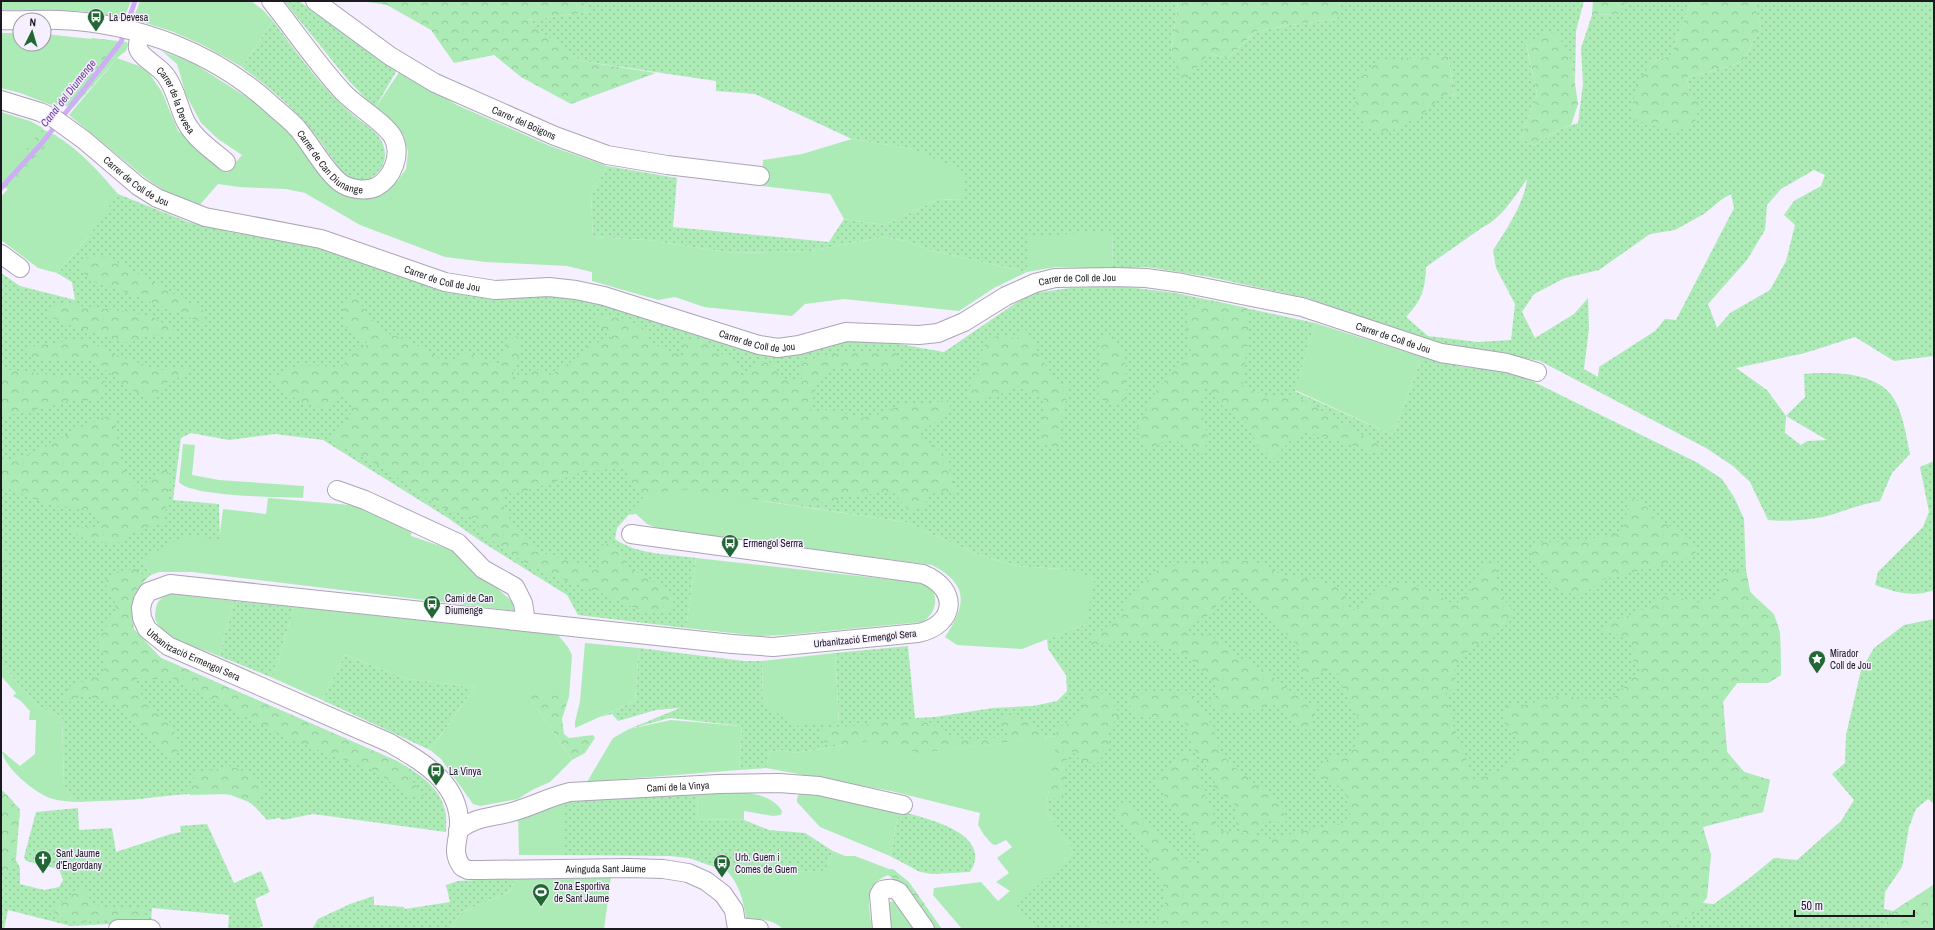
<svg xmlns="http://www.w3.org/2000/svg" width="1935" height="930" font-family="'Archivo Narrow',sans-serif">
  <defs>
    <pattern id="grass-dots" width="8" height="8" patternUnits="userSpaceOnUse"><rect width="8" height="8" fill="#acebb6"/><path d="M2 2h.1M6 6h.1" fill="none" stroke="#93c99c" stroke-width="1.8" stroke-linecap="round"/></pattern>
    <pattern id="forest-crowns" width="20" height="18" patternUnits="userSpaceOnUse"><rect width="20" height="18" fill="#acebb6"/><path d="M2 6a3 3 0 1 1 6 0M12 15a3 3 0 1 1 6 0" fill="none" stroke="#93c99c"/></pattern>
  </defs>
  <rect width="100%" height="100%" fill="#f6efff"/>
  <!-- grass -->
  <path fill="url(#grass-dots)" fill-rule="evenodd" d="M284 1H299L367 51 397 70 375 108 348 80Z
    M582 1H1178L1171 54H1209L1228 58 1255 32 1284 26 1337 19 1340 1H1584L1576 31 1575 82 1572 63 1526 44 1537 94 1521 138 1534 145 1560 129 1578 123 1583 84 1581 48 1592 15 1619 14 1626 1H1691L1671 55 1652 62 1689 90 1687 77 1706 73 1742 62 1761 28 1755 1H1934V356L1894 361 1855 337 1805 353 1736 368 1767 390 1786 416 1805 397 1804 374C1830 372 1874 371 1892 396 1903 411 1906 436 1910 454L1892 473 1880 501C1860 504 1843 512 1823 517 1806 520 1785 522 1768 520L1750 482 1733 466 1706 448 1540 361 1428 341 1307 298 1210 277 1147 267 1113 269 1112 231 1027 272 933 251 906 241 883 237 811 251 732 253 647 240 593 237 591 196 607 166 677 178 673 227 829 242 844 219 884 225 939 199 963 200 913 149 852 139 755 94 716 91V81L581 61 525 20 590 12ZM1448 56 1455 96 1445 94 1416 59ZM1814 170 1825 175 1821 186 1794 201 1784 215 1795 225 1786 261 1770 290 1730 313 1717 328 1708 304 1747 260 1765 230 1767 205 1781 189ZM1527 179C1525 201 1506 231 1493 250L1496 268 1515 304 1511 340 1478 342 1428 336 1406 317C1422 300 1425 290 1426 267L1483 227C1502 218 1515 196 1527 179ZM1731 194 1734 208 1676 320 1665 319 1655 331 1599 367 1598 377 1584 369 1589 328 1588 298 1574 314 1535 338 1522 312 1534 294 1565 278 1599 270 1650 234 1675 230 1704 214 1721 200ZM1786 416 1827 440 1807 441 1801 445 1785 433Z
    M273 21C298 54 322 89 353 115 366 126 384 134 385 153 386 175 361 190 343 174 338 168 334 160 329 154 321 142 311 129 301 118 283 99 263 83 242 67Z
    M118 194 188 222 235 233 272 238 556 296 592 300 773 355 803 354 843 341 877 340 944 352 1029 294 1070 288 1119 286 1176 293 1315 323 1295 391 1393 435 1422 357 1463 367 1500 369 1522 376 1698 463 1722 479 1734 497 1744 519 1746 571 1750 591 1780 632 1781 675 1768 683H1737L1723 701 1727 752 1744 772 1770 780 1763 812 1702 827 1711 855 1703 903 1714 904 1751 877 1774 858 1797 860 1841 821 1854 800 1832 774 1845 763 1846 735 1861 670 1874 648 1904 625 1934 619V804L1928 799 1916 809 1909 827 1902 867 1885 892 1884 909 1893 911 1883 929H1032L1034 926 1016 905 1074 852 1046 810 1057 736 930 752 928 755 869 741 795 753 779 750 770 752 766 768 739 770 742 726 670 718 629 729 680 708 656 710 618 721 612 714 600 717 635 701 639 648 744 661H762L763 703 839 722 835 653 908 646 915 718 935 717 993 708 1033 706 1057 701 1067 691 1066 675 1048 649 1047 639 1086 624 1061 569 1017 566 979 555 905 522 764 501 646 495 617 528 615 539C638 555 669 554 696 558L686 628 578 615 567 595 479 540 448 518 323 440 275 434 229 440 191 433 181 438 173 500 219 504 220 540 142 559 151 575C136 585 124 613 135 631 141 641 152 650 161 658L397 761C416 772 438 785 444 807 447 814 446 824 446 832L313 814 283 820 279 818 267 820C259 811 253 803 242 798 213 787 158 798 127 800 110 801 92 801 75 802L64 785 62 717 39 707 1 664V273L20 286 75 300 72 282 57 273 89 236 106 209Z
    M1934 461V590C1913 598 1895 592 1875 585L1878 572 1923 527 1929 512 1920 467Z
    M234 601 294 607 273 678 219 656Z
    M345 655 407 679 475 687 430 750 322 700Z
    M1 790 20 809 16 860 20 868V884L44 890 59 887 63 880 59 869 26 861 24 857 36 812 78 808 79 830 112 828 116 852 171 834 181 832 180 826 207 824 234 883 261 871 270 892 255 899 263 926 256 929H228L229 915 152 908 151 922 71 926 8 910 4 929H1Z
    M698 792 697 819 744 820 769 830 805 833 833 851 827 868 822 871 728 872 689 858 669 856 565 855V802Z
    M899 811C925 818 995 833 970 872L933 874 920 872 890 856Z
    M516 878 509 892 460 913 451 929H312L318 919 350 904 374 896V905L404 907 405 909 450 902 446 885 458 881Z"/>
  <!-- forest -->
  <path fill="url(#forest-crowns)" fill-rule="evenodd" d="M361 1H582L591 12 526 20 581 61 656 73 571 104 521 77 494 55 454 63 431 30 387 5Z
    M1178 1H1340L1338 19 1284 26 1255 32 1228 58 1209 54 1183 83 1171 54Z
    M1593 1H1626L1620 14 1592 15Z
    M1691 1H1755L1761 28 1742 62 1706 73 1687 77 1689 90 1701 103 1695 122 1676 132 1631 119 1636 84 1652 62 1671 55Z
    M1549 31 1561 37 1572 63 1578 104 1571 125 1560 129 1534 145 1521 138 1537 94 1526 43Z
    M92 38 127 42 128 45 126 51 117 58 73 108 66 106 56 101Z
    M1448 56 1455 96 1445 94 1420 116 1386 134 1366 127 1354 107 1360 75 1380 60Z
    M42 129 57 136 12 190 1 187V170Z
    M89 255 110 258 204 311 206 324 113 287 90 281 80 267Z
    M352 293 382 332C404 337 427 350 446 363L467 353 499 365 506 341 517 336 521 347 511 381 540 369 551 375 571 362 590 344 612 339 599 326 597 316 619 317 652 332 647 342 686 357 679 340 700 339 708 346 739 364 741 380 758 361 774 363 781 379H802L801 362C835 352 860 349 896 352L900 363 893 370 829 368 816 387 810 411 832 410 861 418 880 414 906 403H931L954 399 945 414 919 434 946 456 956 494 933 491 923 507 909 511 894 493 874 492 867 496 842 497 835 502 800 503 764 501 680 489 646 495 630 483 628 467 583 472 523 492 503 494 504 508 516 530 536 551 598 570 599 544H614L629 567 660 585 674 601 669 611 648 614 606 595 544 572 508 553 483 533 471 516 438 507 387 470 337 444 331 438 351 413V402L340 393 327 408 304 404 283 390 272 378 298 365 341 367 354 352 369 344 343 325V305Z
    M1210 300 1247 308 1249 332 1242 387 1266 395 1300 398 1384 448 1378 453 1307 432 1289 442 1274 459 1258 447 1247 423 1222 406 1205 386 1200 403 1208 439 1203 454 1170 438 1146 450 1137 429 1157 389 1191 353 1187 332 1189 310Z
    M53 303 132 312 155 318 179 334 141 337 124 343 73 326 46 315Z
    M1025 328 1042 360 1058 382 1067 384 1066 403 1058 429 1060 449 1039 442 1045 400 1017 386 999 395 972 401 967 391 980 371 983 346 998 335 1017 339Z
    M1111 334 1125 357 1127 384 1124 403 1111 405 1098 397 1102 366 1098 340Z
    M86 340 113 354 160 370 187 367V374L166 383 152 400 123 386 109 372 88 359 42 361 29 357V347L68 341Z
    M1 369 106 381 99 401 75 400 21 413 1 416Z
    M114 413C120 445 114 463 138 490L162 468 171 475 164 522 134 532 114 545 79 537 70 527H95L103 521 95 512 50 505 8 489 1 484V461L34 453 77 429Z
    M1630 499 1643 501 1653 517 1680 532 1697 546 1695 556 1602 580 1583 595 1557 592 1531 555 1534 542C1564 543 1593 540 1622 532Z
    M1 544 12 559 1 562Z
    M1209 561H1252L1285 575 1322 582 1343 590 1351 612C1363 604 1377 591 1389 585 1410 575 1437 596 1455 605L1472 588 1485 564 1500 562 1496 580 1506 602 1516 613 1508 624 1468 651 1452 673 1459 685 1446 693 1452 722 1474 780 1499 772 1515 761 1521 745 1502 720 1508 704 1521 706 1561 695 1609 702 1642 669 1631 658 1635 646 1617 634 1601 632 1611 622 1649 607 1664 594 1701 603 1719 595V579L1732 570 1746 571 1750 592 1774 614 1780 632 1781 675 1768 683H1737L1723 702 1727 752 1744 772 1770 780 1763 812 1738 817 1703 827 1711 855 1707 898 1693 914 1663 929H1086L1090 922 1131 925 1155 924 1165 905 1163 886 1137 834 1116 816 1117 804 1126 802 1163 841 1198 868 1203 852 1192 829 1171 809 1156 780 1168 770 1184 750 1196 763 1204 793 1220 831 1247 834 1237 828 1235 805 1213 787 1215 778 1191 745 1188 726 1182 720 1140 717 1127 703 1128 695 1151 693 1193 694 1201 710 1207 713 1217 693 1214 683 1192 660 1156 642 1125 640 1091 646 1093 637 1118 618 1130 598 1159 568ZM1232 590 1246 591 1301 649 1298 670 1314 682 1323 670 1337 671 1344 692 1358 717 1360 737 1350 754 1328 758 1315 774C1342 787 1351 788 1350 821L1268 839 1261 836 1250 835 1258 833 1267 821 1286 823 1283 810 1273 798 1239 771 1221 754 1207 713 1214 708C1239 716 1248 712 1272 704L1309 732 1313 722 1315 706 1290 691 1268 673 1242 659 1210 635H1185L1187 626 1204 619Z
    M135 569 147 578 136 591 132 615 134 629 161 658 397 761 424 796H411L374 771 289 739 173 679H133L148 707 171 723 180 746 173 761 116 705 84 695 63 705 68 687 101 675 107 662 97 639 116 612 114 599 104 582 115 572Z
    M490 672 564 686 569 697 562 719 564 734 569 738 593 735 595 738 585 753 572 760 532 701Z
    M1086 693 1104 694 1121 714 1109 728V745L1099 762H1082L1072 751 1067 758 1063 799 1048 798 1057 727C1081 722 1080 714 1086 693Z
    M1007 716 1025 720 1042 730V738L930 752 928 755 856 751 845 745 824 742 820 731 835 727 867 725 874 720 909 721 929 722 945 733 958 738 974 739 1010 737 994 720Z
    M230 766 241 770 261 781 263 792 258 800 249 802 228 794 190 795 189 786 197 773Z
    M1 789 12 800 20 813 16 836 13 870 5 873 1 872Z
    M893 869 909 882 942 929H935C921 910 909 887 889 876L886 870Z
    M1933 885 1934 929H1883L1893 911Z
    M81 888C88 893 90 901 95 904 107 912 128 907 142 907L146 917 143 920 76 922 56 917 53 908Z"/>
  <!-- garden -->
  <path fill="#acebb6" d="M1 1H131L124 18 81 11 1 10Z
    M140 1H251L263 10 273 21 242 67 203 45 171 31 133 19Z
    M1 33H20V44H44V34L112 41 59 108 20 93 1 88Z
    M162 51 193 63 259 105 291 132 322 177 382 192 398 180 406 169 408 152 404 136 375 108 400 71 457 105 550 146 607 166 591 196 593 237 647 240 732 253 811 251 883 237 906 241 933 251 1027 272V237L1112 231 1113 269 1056 267 1027 272 994 288 959 311 844 299 805 304 792 316 704 307 675 297 658 300 592 281V272L567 266 486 262 445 257 360 225 305 193 286 189 239 187 218 184 198 207 172 196 143 176 69 115 117 58 139 66 149 73 162 92 178 131 227 173 242 155 218 139 201 123 186 95 177 64Z
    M1 112 30 121 43 128 1 180Z
    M55 135C80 150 99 172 118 194L89 236 57 273 38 268 1 240V197Z
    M852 139 913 149 965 172 963 200 939 199 884 225 844 219 830 194 761 186 763 160 802 154Z
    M1315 323 1422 357 1393 435 1295 390Z
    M183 444 195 445 192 475 219 480 304 486 303 498C281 497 191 497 179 482Z
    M680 489 905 522 979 555 1017 566 1061 569 1095 577 1086 624 1022 649 957 645 945 637C966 605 970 585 932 565L657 528 647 524 636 514 626 515 646 495Z
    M268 498 350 505 412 519 411 536 455 551 524 612 192 572H159L151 575 142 559 186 535 219 540 223 509 266 514Z
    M696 558 913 582C917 583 923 584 926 585 942 594 935 616 922 622L785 635 759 636 686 628Z
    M173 594 234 601 219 656C203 649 165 639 157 623 154 619 155 613 156 608 158 598 164 596 173 594Z
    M294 607 558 635 568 647 572 655 569 697 526 692 572 760 550 782 532 790 518 799 480 806 473 804 441 759 430 750 475 687 407 679 345 655 322 700 273 678Z
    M585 643 639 648 635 701 575 728V722L580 701Z
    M835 653 839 722 795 726 763 703 762 661Z
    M1 664 39 707 62 717 64 785 75 802C68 801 60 801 53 799 37 795 4 768 2 751L20 766 35 754 36 720H29L30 711 21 701 13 696 16 693 1 676Z
    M671 720 742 726 739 770 587 782 613 738 629 729Z
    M1057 736 1046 810 1074 852 1017 905 1034 926 1032 929H962L933 895 934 888 981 882 998 901 1010 891 996 882 1009 873 997 858 1012 847 1006 840 996 845 992 844 984 835 978 825 980 813 891 791 766 768 770 752 779 750 795 753 869 741 928 755 930 752Z
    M801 791 899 811 890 856 820 827 797 802V798Z
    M698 792C722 792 768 787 782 811L781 815 773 816 744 811V820L697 819Z
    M565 802V855H519L518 816Z
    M833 851 845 856H855L897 872C892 874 887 875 882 878 863 888 870 911 872 929H783C773 919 759 919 746 918 743 899 740 887 728 872L822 871 827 868Z
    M611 877 604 929H451L460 913 509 892 516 878Z
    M894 901 898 904 916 929H890L887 909 890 902Z"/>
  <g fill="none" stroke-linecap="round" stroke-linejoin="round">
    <!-- stream -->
    <path stroke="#ceaff5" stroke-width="5" d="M1 188 42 143 121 42 135 1"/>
    <defs>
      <g id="minor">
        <path id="s1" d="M315 1 390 56 435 83 555 136 607 155 667 165 760 176"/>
        <path id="s2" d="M1 20C20 21 40 19 59 20 138 23 216 53 274 107 282 114 290 120 297 128 310 142 328 177 344 185 353 190 367 191 376 187 393 178 402 154 393 137 384 122 356 106 343 92 317 64 295 31 271 1"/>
        <path id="s3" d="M140 33C140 37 137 44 138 48 140 57 160 67 166 76 175 88 178 104 184 118 192 137 211 149 226 162"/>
        <path id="s4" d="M1 100 40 112 55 119 84 140 138 186 157 198 205 217 321 239 445 282 495 290 549 287 576 290 604 296 759 345 778 348 799 345 846 332 919 335 938 333 964 322 1006 296 1035 283 1055 278 1115 277 1146 278 1182 283 1302 307 1441 353 1507 363 1537 372"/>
        <path d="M1 254 20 268"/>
        <path d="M337 490 365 500 458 543 483 569 515 587 523 603 526 622"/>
        <path id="s5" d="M631 534 923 574C960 589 956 625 918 633L773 647 732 644 170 584 148 592 143 600 141 608 142 618 147 629 168 646 390 743C424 763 462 784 459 829 457 844 452 854 462 867L468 870H481L629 868 663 869 688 873 706 881 723 894 734 910 737 929"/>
        <path id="s6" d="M458 830C476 817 488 818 508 813 529 808 548 797 570 792L719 784 779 783 819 786 903 805"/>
        <path d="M737 927 759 929"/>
        <path d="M118 929H151"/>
        <path d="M882 929 879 895 882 890C889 888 893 888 899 892L925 929"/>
      </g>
    </defs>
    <!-- minor casing -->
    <use href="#minor" stroke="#aba4b5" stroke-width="20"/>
    <!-- minor -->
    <use href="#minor" stroke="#fff" stroke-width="18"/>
  </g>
  <!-- icons -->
  <defs>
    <symbol id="bus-pin" viewBox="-11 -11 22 30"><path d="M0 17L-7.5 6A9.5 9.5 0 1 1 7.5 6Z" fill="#216734" stroke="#f6efff"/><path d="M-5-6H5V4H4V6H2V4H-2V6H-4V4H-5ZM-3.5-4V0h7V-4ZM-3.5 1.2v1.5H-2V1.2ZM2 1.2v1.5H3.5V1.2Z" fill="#fff"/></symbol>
    <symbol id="sight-pin" viewBox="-11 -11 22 30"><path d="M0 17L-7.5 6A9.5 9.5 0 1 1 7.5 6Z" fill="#216734" stroke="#f6efff"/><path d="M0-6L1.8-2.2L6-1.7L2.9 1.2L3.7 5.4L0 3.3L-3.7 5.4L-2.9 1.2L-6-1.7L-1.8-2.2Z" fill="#fff"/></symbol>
    <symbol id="church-pin" viewBox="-11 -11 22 30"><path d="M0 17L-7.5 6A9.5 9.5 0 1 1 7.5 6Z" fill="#216734" stroke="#f6efff"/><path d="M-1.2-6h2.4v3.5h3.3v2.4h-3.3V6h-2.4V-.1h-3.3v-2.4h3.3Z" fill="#fff"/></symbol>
    <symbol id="stadium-pin" viewBox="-11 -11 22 30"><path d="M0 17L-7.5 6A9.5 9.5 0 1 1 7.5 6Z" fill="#216734" stroke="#f6efff"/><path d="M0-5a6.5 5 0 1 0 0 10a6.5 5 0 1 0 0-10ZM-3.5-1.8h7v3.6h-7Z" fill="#fff"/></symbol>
  </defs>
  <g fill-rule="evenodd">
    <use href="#bus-pin" x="86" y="7" width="20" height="27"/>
    <use href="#bus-pin" x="720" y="533" width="20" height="27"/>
    <use href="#bus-pin" x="422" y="594" width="20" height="27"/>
    <use href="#sight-pin" x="1807" y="649" width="20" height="27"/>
    <use href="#bus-pin" x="426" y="761" width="20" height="27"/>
    <use href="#church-pin" x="33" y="849" width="20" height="27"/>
    <use href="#bus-pin" x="712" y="853" width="20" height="27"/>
    <use href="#stadium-pin" x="531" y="882" width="20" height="27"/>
  </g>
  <g text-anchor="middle" stroke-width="3" stroke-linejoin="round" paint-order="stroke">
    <!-- poi labels -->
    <g font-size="10" fill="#1c1920" stroke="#f6efff" text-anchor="start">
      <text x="109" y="21">La Devesa</text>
      <text x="743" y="547">Ermengol Serrra</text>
      <text x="445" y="602">Camí de Can<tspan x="445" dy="12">Diumenge</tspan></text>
      <text x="1830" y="657">Mirador<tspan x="1830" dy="12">Coll de Jou</tspan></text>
      <text x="449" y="775">La Vinya</text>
      <text x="56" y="857">Sant Jaume<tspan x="56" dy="12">d'Engordany</tspan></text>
      <text x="735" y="861">Urb. Guem i<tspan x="735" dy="12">Comes de Guem</tspan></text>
      <text x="554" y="890">Zona Esportiva<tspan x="554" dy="12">de Sant Jaume</tspan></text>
    </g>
    <!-- street labels -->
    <g font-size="10" fill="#1c1920" stroke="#f6efff">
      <text dy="4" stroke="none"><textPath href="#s3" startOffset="81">Carrer de la Devesa</textPath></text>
      <text dy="4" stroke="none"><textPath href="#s1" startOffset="243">Carrer del Boïgons</textPath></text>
      <text dy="4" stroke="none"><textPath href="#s2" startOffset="375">Carrer de Can Diunange</textPath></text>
      <text dy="4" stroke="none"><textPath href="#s4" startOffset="160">Carrer de Coll de Jou</textPath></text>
      <text dy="4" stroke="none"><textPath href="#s4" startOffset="484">Carrer de Coll de Jou</textPath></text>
      <text dy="4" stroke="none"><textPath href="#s4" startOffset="1144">Carrer de Coll de Jou</textPath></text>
      <text dy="4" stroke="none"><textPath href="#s4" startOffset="1468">Carrer de Coll de Jou</textPath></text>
      <text dy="4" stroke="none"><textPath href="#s4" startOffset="808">Carrer de Coll de Jou</textPath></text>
      <text transform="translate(865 638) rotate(-6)" y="4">Urbanització Ermengol Sera</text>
      <text dy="4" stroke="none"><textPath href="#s5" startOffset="1251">Urbanització Ermengol Sera</textPath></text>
      <text dy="4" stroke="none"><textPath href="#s6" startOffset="227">Camí de la Vinya</textPath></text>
      <text dy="4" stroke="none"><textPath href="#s5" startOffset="1768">Avinguda Sant Jaume</textPath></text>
    </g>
    <!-- water labels -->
    <g font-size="11" font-style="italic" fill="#6b389c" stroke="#f6efff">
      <text transform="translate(68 93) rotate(-52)" y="4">Canal del Diumenge</text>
    </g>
  </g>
  <!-- border -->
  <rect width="1935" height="930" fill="none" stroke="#1c1920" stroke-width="4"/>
  <!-- north arrow -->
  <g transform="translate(32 32) rotate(5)"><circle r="19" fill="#f6efff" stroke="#9f99a6"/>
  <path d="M0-3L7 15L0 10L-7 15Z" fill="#216734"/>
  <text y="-6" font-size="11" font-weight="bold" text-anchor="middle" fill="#1c1920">N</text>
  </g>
  <!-- scale -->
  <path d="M1795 910v6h119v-6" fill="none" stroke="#1c1920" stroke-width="2"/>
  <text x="1801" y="910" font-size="12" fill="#1c1920" stroke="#f6efff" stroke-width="3" paint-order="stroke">50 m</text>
</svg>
